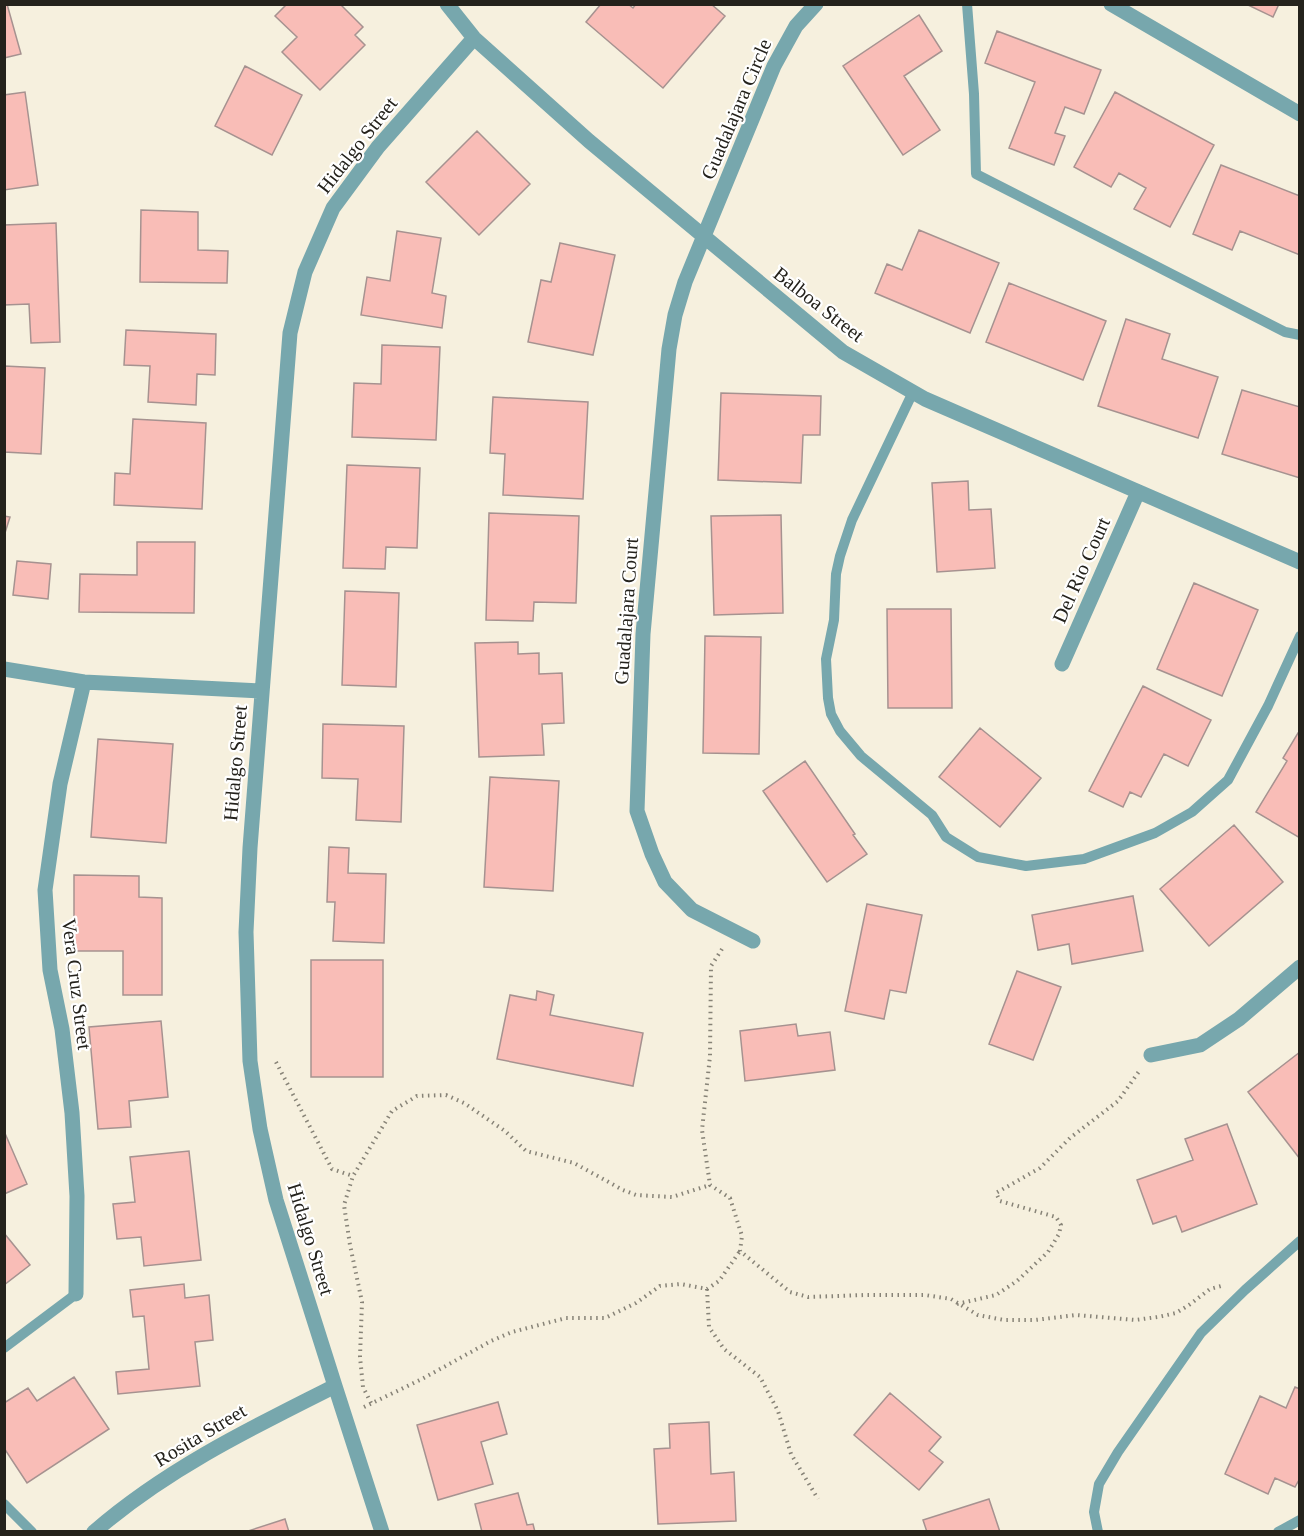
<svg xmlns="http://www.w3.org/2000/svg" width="1304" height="1536" font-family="'Times New Roman',serif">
  <rect width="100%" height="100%" fill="#f6f0de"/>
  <!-- building -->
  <path fill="#f9bdb7" stroke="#a69290" stroke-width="1.5" d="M4 4H7L21 54 4 58Z
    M287 4H340L363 27 355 35 365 45 320 90 282 52 297 37 275 16Z
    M601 4H628L633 8 636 4H711L725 16 663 88 586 22Z
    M1246 4H1279L1273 17Z
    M919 15 942 51 904 76 940 130 903 155 843 66Z
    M997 31 1101 70 1084 114 1065 107 1055 133 1065 136 1054 165 1009 148 1035 82 985 63Z
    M245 66 302 95 272 155 215 126Z
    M25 92 38 185 4 190V95Z
    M1115 92 1214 145 1170 227 1134 209 1146 188 1119 173 1111 187 1074 167Z
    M477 131 530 184 479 235 426 182Z
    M1221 165 1300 196V255L1240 231 1232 250 1193 234Z
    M141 210 198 212V250L228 251 227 283 140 282Z
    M56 223 60 342 31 343 29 304 4 305V225Z
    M919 230 999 263 970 333 875 293 887 264 902 270Z
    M397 231 441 238 432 293 446 296 442 328 361 315 367 277 390 281Z
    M560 243 615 255 593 355 528 342 541 280 551 282Z
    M1009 283 1106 321 1083 380 986 342Z
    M1126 319 1170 334 1162 359 1218 377 1198 438 1098 406Z
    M126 330 216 334 215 375 197 374 196 405 148 402 150 366 124 365Z
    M382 345 440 347 436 440 352 437 354 383 381 384Z
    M4 366 45 368 41 454 4 452Z
    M1242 390 1300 407V478L1222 454Z
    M721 393 821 396 820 435H803L801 483 718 480Z
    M493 397 588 402 583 499 503 495 505 454 490 453Z
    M133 419 206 423 202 509 114 505 115 473 130 474Z
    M347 465 420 468 417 548 386 547 385 569 343 568Z
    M968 481 969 510 991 509 995 568 937 572 932 483Z
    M489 513 579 516 576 603 534 602 533 621 486 620Z
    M781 515 783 613 714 615 711 516Z
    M4 516 10 517 4 536Z
    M137 542H195L194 613 79 612 80 574 137 575Z
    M17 561 51 564 48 599 13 595Z
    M1194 583 1258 610 1222 696 1157 669Z
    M345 591 399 593 396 687 342 685Z
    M887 609H951L952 708H888Z
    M705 636 761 637 759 754 703 753Z
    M518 642V654L539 653V674L562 673 564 723 542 724 544 755 479 757 475 643Z
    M1143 686 1211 720 1188 766 1164 754 1141 797 1130 792 1123 807 1089 791Z
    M323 724 404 726 401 822 356 820 358 779 322 778Z
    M980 728 1041 778 1000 827 939 777Z
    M1298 733 1300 734V838L1256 812 1287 761 1283 758Z
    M98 739 173 744 166 843 91 837Z
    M805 761 855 834 853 835 867 854 827 882 763 791Z
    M490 777 559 781 553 891 484 887Z
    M1234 825 1283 882 1209 946 1160 889Z
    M329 847 349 848 348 873 386 874 384 943 333 941 335 902H327Z
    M74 875 139 876V897L162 898V995H123V951H74Z
    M1133 896 1143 951 1072 964 1069 944 1038 950 1032 915Z
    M867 904 922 915 906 993 890 990 884 1019 845 1011Z
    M311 960H383V1077H311Z
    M1017 971 1061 987 1033 1060 989 1044Z
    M537 991 554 995 550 1015 643 1033 633 1086 497 1059 510 995 536 1000Z
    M161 1021 168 1097 129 1101 131 1127 98 1129 89 1027Z
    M796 1024 798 1036 830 1032 835 1070 745 1081 740 1031Z
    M1300 1052V1159L1248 1092Z
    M1227 1124 1257 1204 1182 1232 1176 1216 1153 1224 1137 1180 1193 1160 1185 1139Z
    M4 1131 27 1184 4 1194Z
    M189 1151 201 1260 144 1266 141 1237 117 1239 113 1204 135 1202 130 1157Z
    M4 1233 30 1265 4 1285Z
    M184 1284 185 1298 209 1295 213 1340 195 1342 200 1386 118 1394 116 1372 149 1369 144 1316 133 1317 130 1290Z
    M74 1377 109 1429 27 1483 4 1448V1403L28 1388 37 1401Z
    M1295 1387 1300 1389V1478L1295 1487 1275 1478 1268 1494 1225 1474 1260 1396 1286 1408Z
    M890 1393 941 1437 929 1451 943 1462 919 1490 854 1435Z
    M498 1402 507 1434 481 1442 493 1484 438 1500 417 1425Z
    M709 1422 711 1474 734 1472 736 1521 658 1524 654 1449 670 1448 669 1424Z
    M518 1493 527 1525 533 1524 535 1532H482L475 1504Z
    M989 1499 1000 1532H927L923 1520Z
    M285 1519 289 1532H245Z"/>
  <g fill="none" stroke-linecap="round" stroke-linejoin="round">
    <!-- path -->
    <path stroke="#878377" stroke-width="4" stroke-dasharray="1.5 4.5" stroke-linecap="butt" d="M722 949 711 966 710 1056 702 1130 710 1185 730 1198 742 1236 740 1251 790 1292 808 1297 866 1295H925L951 1299 978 1315 1004 1320H1035L1076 1315 1135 1320 1158 1317 1176 1313 1189 1305 1210 1289 1221 1286
      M276 1062 332 1169 353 1176
      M707 1289 709 1327 724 1349 760 1377 778 1411 791 1454 818 1499
      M957 1304 996 1295 1017 1281 1048 1252 1059 1234 1061 1225 1056 1217 1000 1201 996 1193 1040 1168 1070 1138 1118 1101 1140 1070
      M371 1403 363 1387 360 1357 362 1302 350 1245 344 1205 353 1176 392 1111 417 1096 446 1095 464 1103 505 1131 526 1151 574 1163 623 1190 636 1195 672 1197 710 1185
      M364 1407 422 1379 491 1341 512 1332 566 1318H605L636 1303 660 1286 681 1284 707 1289 719 1281 740 1251"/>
    <!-- lane -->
    <path stroke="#77a7ad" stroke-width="10" d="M967 4 974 94 976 174 1285 332 1300 335
      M913 392 852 520 840 556 836 574 834 620 826 659 828 698 831 714 840 731 861 756 932 815 946 837 978 857 1026 866 1084 859 1155 833 1192 812 1228 780 1268 706 1300 636
      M4 1348 76 1294
      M4 1504 32 1532
      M1098 1532 1094 1512 1099 1484 1118 1452 1201 1333 1245 1290 1300 1241
      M1278 1532 1300 1520"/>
    <!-- street -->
    <path stroke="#77a7ad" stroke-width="15" d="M447 4 474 38 589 141 843 352 925 399 1300 562
      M1111 4 1300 114
      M1062 664 1138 492
      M4 669 84 682 262 691
      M753 941 692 910 665 882 652 854 637 811 643 634 669 349 675 315 685 282 774 66 796 26 816 4
      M1151 1055 1200 1045 1239 1019 1300 967
      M76 1294 77 1196 72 1113 62 1029 50 970 45 890 60 784 84 682
      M94 1532C165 1470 251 1428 335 1386
      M382 1532 335 1386 276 1200 260 1129 250 1061 246 932 250 848 290 333 305 272 333 208 378 147 474 38"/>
  </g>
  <g text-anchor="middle" stroke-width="4.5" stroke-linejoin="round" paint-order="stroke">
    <!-- street labels -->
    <g font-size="20" fill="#24221c" stroke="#fff">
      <text transform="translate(736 109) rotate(-67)" y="7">Guadalajara Circle</text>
      <text transform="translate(357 145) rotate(-52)" y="7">Hidalgo Street</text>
      <text transform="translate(819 304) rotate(38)" y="7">Balboa Street</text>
      <text transform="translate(1081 570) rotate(-66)" y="7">Del Rio Court</text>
      <text transform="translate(626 611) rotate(-86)" y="7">Guadalajara Court</text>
      <text transform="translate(235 763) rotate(-85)" y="7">Hidalgo Street</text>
      <text transform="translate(77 984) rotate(83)" y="7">Vera Cruz Street</text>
      <text transform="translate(311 1239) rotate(73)" y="7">Hidalgo Street</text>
      <text transform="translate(200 1435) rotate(-31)" y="7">Rosita Street</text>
    </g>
  </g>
  <!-- border -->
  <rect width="1304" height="1536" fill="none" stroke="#24221c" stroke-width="12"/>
</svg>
